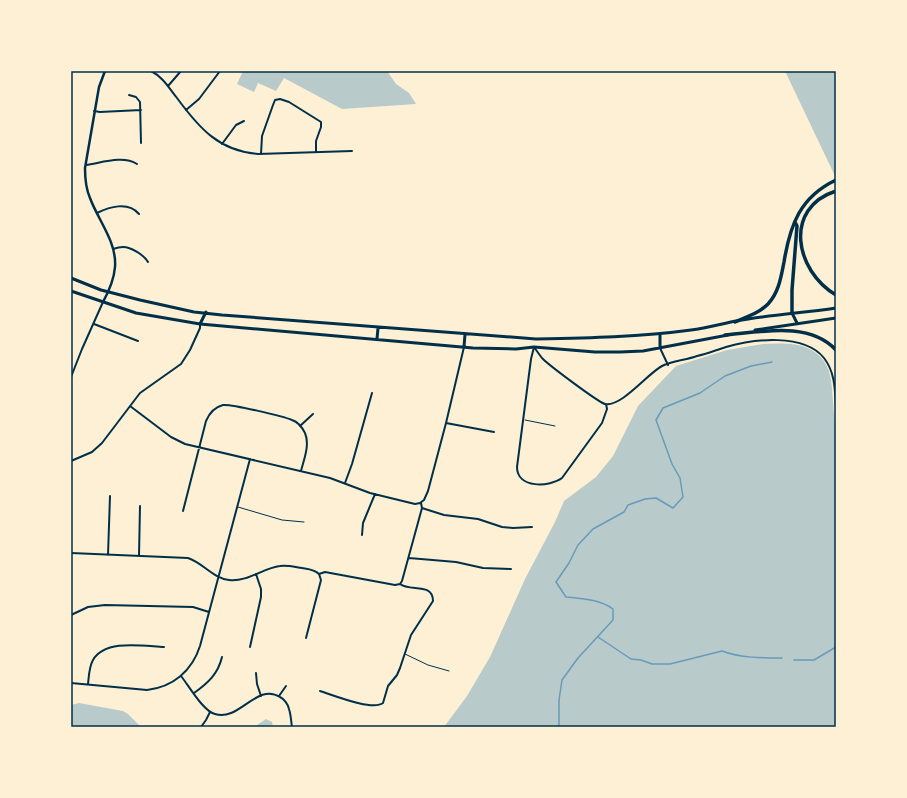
<svg xmlns="http://www.w3.org/2000/svg" width="907" height="798" font-family="'Work Sans',sans-serif">
  <rect width="100%" height="100%" fill="#fdf0d5"/>
  <!-- green -->
  <path fill="#b9caca" d="M243 71H387L396 84 409 93 416 104 342 109 284 78 276 91 258 83 254 92 237 84Z
    M785 71H836V175L835 176Z
    M763 344C785 343 809 341 824 361 832 373 832 388 833 402 838 447 836 491 836 536 836 599 836 663 836 727H444L467 696 490 657 525 579 555 522 564 501 596 477 613 456 638 406 676 366 727 350Z
    M79 703 123 711 128 714 141 727H71V705Z
    M266 719 272 722 273 727H254Z"/>
  <g fill="none" stroke-linecap="round" stroke-linejoin="round">
    <!-- stream -->
    <path stroke="#669bbc" stroke-width="1.5" d="M598 637 631 659 641 660 652 664H670L722 651C740 658 763 658 782 658
      M794 660H814L836 647
      M558 727 559 724V700L562 680 578 658 613 620V609C599 599 583 599 566 597L556 582 569 563 578 545 593 529 624 512 628 505 645 499 656 498 673 508 683 497 680 478 672 464 656 420 663 408 700 393 725 376 751 366 772 362"/>
    <!-- service -->
    <path stroke="#003049" stroke-width="1" d="M525 420 555 426
      M238 507 282 520 304 522
      M405 654 428 665 449 671"/>
    <!-- minor -->
    <path stroke="#003049" stroke-width="2" d="M151 71C163 77 169 88 177 98 199 128 219 151 258 154L352 151
      M168 86 181 71
      M129 95 136 97 140 102 141 143
      M186 110 199 99 220 71
      M94 111 100 112 141 110
      M222 144 236 125 244 121
      M261 154 262 136 273 105 275 100 280 99 289 102 321 122V127L316 141V152
      M86 165C101 163 123 155 137 164
      M97 213C109 207 128 201 139 214
      M113 249C116 248 120 247 123 247 131 247 144 255 148 262
      M94 324 138 341
      M534 347C537 351 540 356 543 359 550 366 598 402 605 404 622 407 647 374 662 366 672 361 686 360 697 356 707 354 716 350 726 347 753 339 804 333 824 358 835 372 835 390 836 407
      M534 347 531 359 517 467C517 489 550 487 562 478L602 423 607 409 606 404
      M660 348 668 365
      M71 377 82 349 103 302
      M130 406 171 437 185 444 330 478 370 493 415 504 420 503
      M446 423 494 432
      M300 426 313 414
      M71 461 92 452 102 443 140 393 181 364 190 350 200 328V324
      M345 483 352 464 372 393
      M420 503 424 500 428 491 446 423 464 347
      M422 508 444 515 478 519 502 527 513 528 532 527
      M183 511 206 421C209 414 215 407 223 405 231 404 283 416 292 420 298 422 302 427 305 433 310 445 304 459 301 471
      M362 535 363 523 375 494
      M71 553 188 558C203 563 213 578 229 580 248 582 263 568 280 566 287 565 295 567 302 568 308 569 314 569 319 574L325 572 395 585 400 584
      M108 555 110 496
      M139 556 140 506
      M409 558 456 562 483 568 511 569
      M400 584 402 581 422 508 421 503
      M71 615 88 607 105 605 193 607 209 612
      M306 638 321 580 319 574
      M250 647 261 597V589L256 574
      M256 673 257 684 261 696
      M181 676C189 686 203 711 215 714 239 722 257 682 280 697 284 699 288 704 289 709 291 715 291 721 292 727
      M71 683 147 690C173 687 192 671 200 646L250 459
      M88 684C89 676 89 667 93 660 105 639 143 646 164 647
      M320 691C333 695 372 711 383 703L388 686 397 675 400 668 411 635 433 601C433 582 410 592 400 584
      M194 693C208 683 218 674 222 657
      M279 696 286 686
      M201 727 206 720 210 712"/>
    <!-- tertiary -->
    <path stroke="#003049" stroke-width="2.5" d="M103 302C109 291 114 280 115 267 117 242 98 220 90 198 86 189 85 178 85 168L99 87 105 71"/>
    <!-- primary -->
    <path stroke="#003049" stroke-width="3" d="M71 278 101 290 140 300 194 312 222 315 536 339C588 338 640 337 691 330 706 328 721 324 736 321 769 315 803 313 836 308
      M71 291 136 313 200 324 473 348 516 349 534 347 595 352H620L643 351 728 335
      M792 313 797 323
      M200 324 206 312
      M755 330 836 318
      M660 334V347
      M377 339 378 328
      M464 347 465 334"/>
    <!-- motorway -->
    <path stroke="#003049" stroke-width="3.5" d="M836 191C783 208 795 271 836 295
      M792 313V290L797 226 795 222
      M735 322C747 317 759 313 768 304 779 292 781 277 784 262 790 225 800 197 836 180
      M725 335C761 332 809 321 836 350"/>
  </g>
  <!-- border -->
  <rect width="907" height="798" fill="none" stroke="#fdf0d5" stroke-width="144"/>
  <rect x="72" y="72" width="763" height="654" fill="none" stroke="#003049" stroke-width="1.5"/>
</svg>
